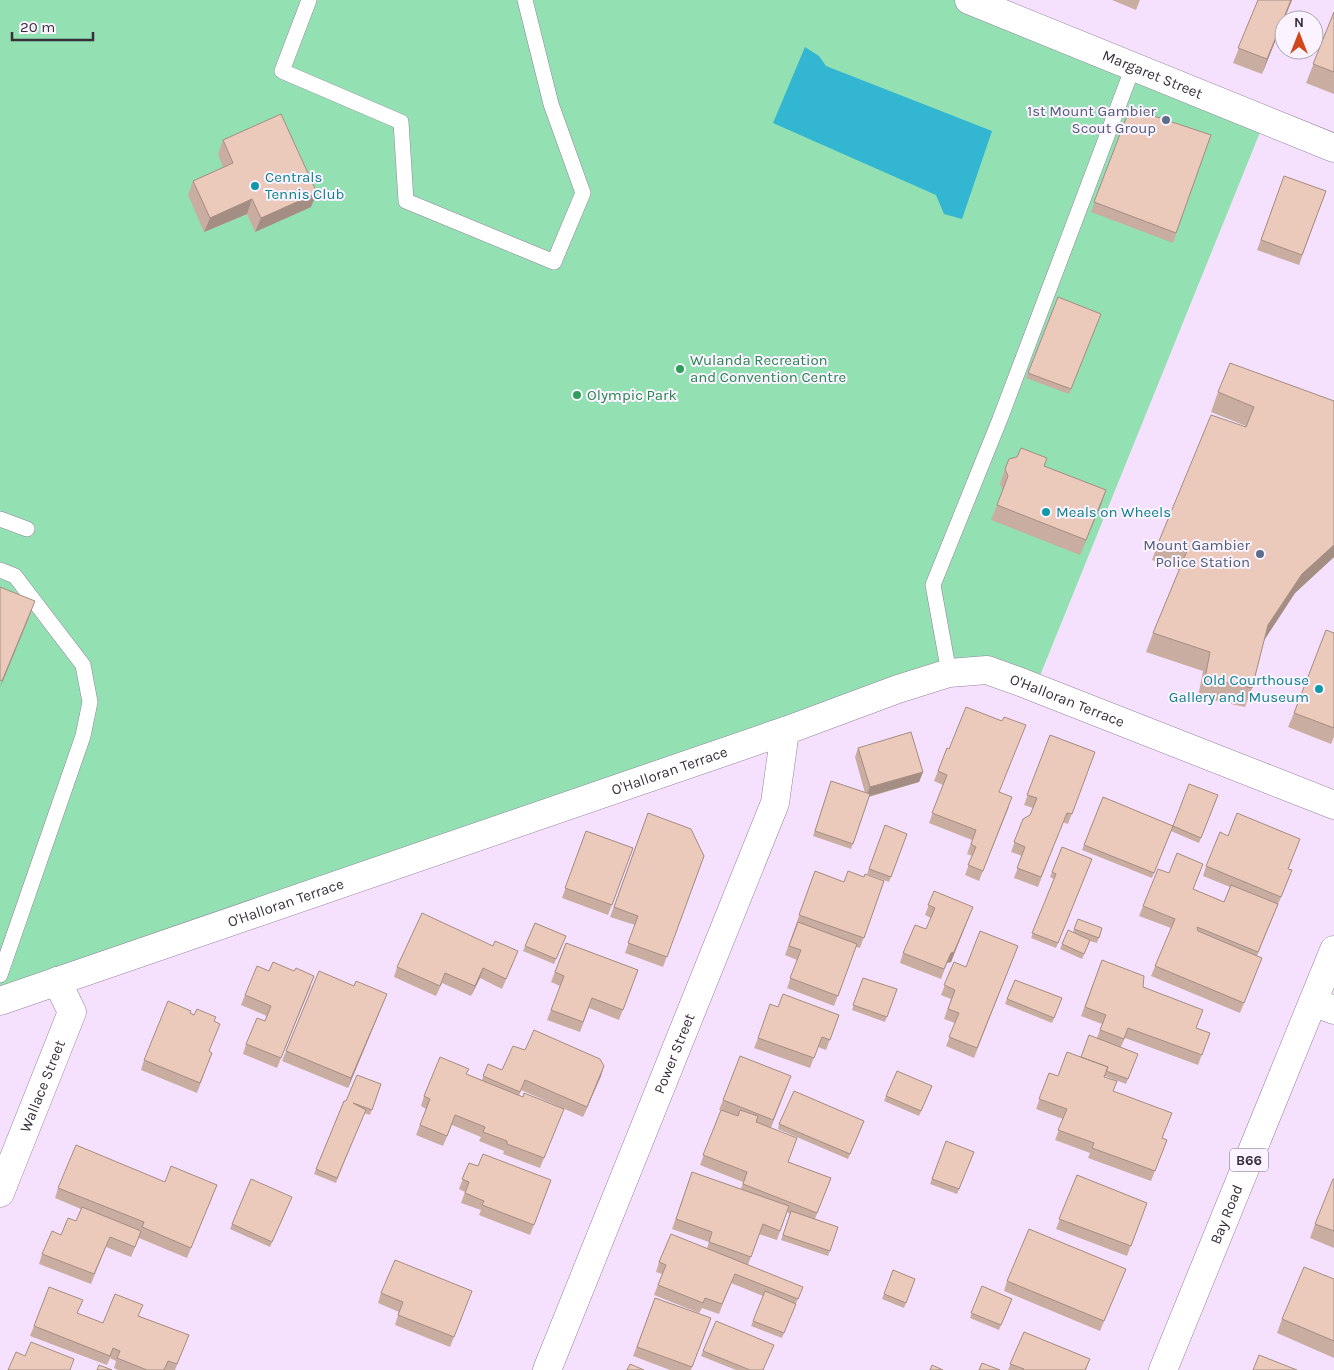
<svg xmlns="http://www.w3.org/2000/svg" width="1334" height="1370" font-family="Karla,sans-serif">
  <rect width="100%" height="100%" fill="#f5e1fd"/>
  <!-- green -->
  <path fill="#93e0b2" d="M0 0H969L1265 120 1035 688 987 670 0 1001Z"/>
  <!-- water -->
  <path fill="#32b6d1" d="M805 47 819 56 826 66 992 131 962 219 944 214 936 195 773 123Z"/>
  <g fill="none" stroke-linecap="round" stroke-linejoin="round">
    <defs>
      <path id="service" d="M309 0 282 71 401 122 406 201 554 262 583 193 551 104 525 0
        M0 519 27 529
        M0 570 15 576 83 665 90 702 83 736 0 975
        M949 673 933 585 1000 419 1133 67"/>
      <g id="minor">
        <path id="s1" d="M969 0 1334 148"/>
        <path id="s2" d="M0 1001 785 731 898 689 949 673 987 670 1023 683 1334 805"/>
        <path d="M1313 1002 1334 1010"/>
        <path id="s3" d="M0 1193 72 1012 57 981"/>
        <path id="s4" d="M547 1370 775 803 785 731"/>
      </g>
      <g id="primary">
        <path id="s5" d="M1163 1370 1334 950"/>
      </g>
    </defs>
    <!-- service casing -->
    <use href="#service" stroke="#94829c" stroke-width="16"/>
    <!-- minor casing -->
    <use href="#minor" stroke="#94829c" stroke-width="29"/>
    <!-- primary casing -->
    <use href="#primary" stroke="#94829c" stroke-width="29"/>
    <!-- service -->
    <use href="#service" stroke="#fff" stroke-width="15"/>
    <!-- minor -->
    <use href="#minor" stroke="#fff" stroke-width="28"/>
    <!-- primary -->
    <use href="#primary" stroke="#fff" stroke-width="28"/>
  </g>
  <!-- wall -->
  <path fill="#caada1" d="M1112 0H1140L1136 10Z
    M1258 0H1292L1262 74 1233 63Z
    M1334 12V94L1306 83Z
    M1130 108 1211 135 1173 243 1091 212Z
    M223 140 311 207 255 232 247 214 204 232 188 195 193 181 223 167 218 154Z
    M1284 176 1326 191 1299 265 1257 250Z
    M1058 297 1101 314 1069 394 1026 378Z
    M1218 392 1334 401V557L1295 593 1264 640 1252 688 1245 707 1198 697 1203 671 1146 652 1153 633 1179 570 1152 560 1159 541 1246 426 1211 412Z
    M1047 458 1044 466 1106 490 1080 555 991 520 1003 490 1000 484 1005 469Z
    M1334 633V737L1331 744 1288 727 1294 713Z
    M1050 735 1095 752 1068 824 1063 822 1038 887 1014 878 1022 856 1011 852 1023 819 1030 815 1033 808 1024 805Z
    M858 748 923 772 919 782 869 797 851 849 813 836 831 781 865 793 855 757Z
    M947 748 1000 792 1009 807 979 881 965 875 972 856 967 854 972 840 929 823 943 785 934 781Z
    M1218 795 1199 843 1171 831 1152 878 1082 850 1103 797 1173 826Z
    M648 813 704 856 663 967 625 953 635 925 610 917Z
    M885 825 907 834 889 882 867 874Z
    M586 831 633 848 608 915 562 898Z
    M1062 847 1092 859 1056 948 1031 938 1054 879 1050 877Z
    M1203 864 1193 889 1224 902 1230 887 1203 876 1206 866 1288 869V880L1257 956 1262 958 1240 1013 1151 976 1171 928 1139 916 1143 906 1169 873Z
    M815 871 844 882 864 877 884 881 860 948 856 947 834 1006 787 988 797 960 785 955Z
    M934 891 969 917 951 962 947 963 941 979 900 963 903 953 926 929 931 918 925 915Z
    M1078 919 1102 928 1097 943 1090 941 1082 959 1060 949 1062 944 1073 932Z
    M535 923 566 936 554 964 523 951Z
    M566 943 638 970 619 1020 589 1008 580 1032 547 1020 560 986 551 982Z
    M1018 946 974 1058 946 1046 955 1023 944 1019 951 999 941 995 954 962 966 967Z
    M1102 960 1143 987 1197 1028 1210 1033 1198 1065 1125 1038 1121 1047 1138 1054 1126 1084 1105 1076 1104 1077 1113 1091 1162 1138 1167 1140 1151 1181 1088 1158 1090 1153 1055 1140 1063 1119 1036 1109 1049 1073 1058 1076 1081 1057 1097 1038 1102 1024 1081 1016Z
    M514 961 502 989 480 978 471 996 442 983 436 996 394 977 397 967Z
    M269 971 311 986 277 1068 243 1054 246 1044 265 1021 267 1016 241 1005 245 995Z
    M863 978 897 989 885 1022 852 1010Z
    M1015 980 1062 998 1052 1023 1005 1004Z
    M383 1004 348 1088 282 1061 286 1051Z
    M778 1007 839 1015 826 1050 818 1047 810 1068 754 1048 758 1038Z
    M190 1013 215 1021 209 1051 212 1053 197 1093 141 1070 144 1060Z
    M525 1050 601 1076 583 1117 521 1090 519 1096 564 1109 540 1168 503 1154 504 1151 479 1141 481 1137 452 1125 443 1146 416 1135 426 1109 421 1106 424 1096 467 1074 482 1080 488 1064 502 1070Z
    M791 1076 771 1128 788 1162 831 1178 815 1219 838 1227 828 1256 781 1240 790 1214 787 1212 777 1240 759 1234 748 1265 799 1296 782 1338 751 1326 763 1296 731 1283 719 1314 702 1308 699 1313 654 1295 662 1274 656 1272 659 1262 707 1248 709 1242 672 1229 692 1172 741 1189 743 1182 700 1165 721 1110H719L723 1100Z
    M381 1084 370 1115 364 1113 336 1183 314 1174 344 1101H346Z
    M932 1086 919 1116 884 1101 886 1096Z
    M864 1121 848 1159 778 1129 779 1124Z
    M946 1141 974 1152 957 1194 930 1184Z
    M469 1163 478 1166 551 1180 530 1235 479 1215 481 1210 461 1203 465 1192 459 1189Z
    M1077 1175 1147 1203 1127 1256 1056 1229Z
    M1334 1179V1248L1310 1238 1315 1224Z
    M165 1182 217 1185 187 1258 139 1238 131 1257 106 1247 91 1284 39 1264 42 1254 76 1221 81 1209 55 1198 58 1188Z
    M290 1202 270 1247 230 1229 232 1224Z
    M1126 1269 1100 1331 1004 1291 1007 1281Z
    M893 1270 915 1279 904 1308 882 1299Z
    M1334 1279V1358L1277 1333 1282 1319Z
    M982 1286 1012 1299 999 1330 970 1318Z
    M49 1287 78 1314 103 1323 139 1316 189 1335 175 1370H118L114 1368 116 1361 110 1358 107 1365 30 1336Z
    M381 1293 468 1301 450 1347 395 1325 399 1312 378 1303Z
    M655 1298 711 1318 691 1370H670L633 1356Z
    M1024 1332 1090 1359 1086 1370H1008Z
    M703 1351 764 1370H736L701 1356Z"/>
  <!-- shaded-wall -->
  <path fill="#a48d83" d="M1291 0H1292L1262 74 1267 59Z
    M317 193 311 207 255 232 261 218Z
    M252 199 247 214 204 232 210 218Z
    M1106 490 1101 505 1080 555Z
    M1334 545V557L1295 593 1261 645 1268 625 1302 574Z
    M35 601 28 620 0 688 2 681Z
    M923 772 919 782 866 797 870 787Z
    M973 907 951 962 947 963 941 979 951 953Z
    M483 968 480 978 471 996 475 986Z
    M387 994 383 1004 348 1088 351 1078Z
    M604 1066 601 1076 583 1117 587 1107Z"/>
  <!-- building -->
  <path fill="#ebc9bb" stroke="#a48d83" d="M1258 0H1291L1267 59 1238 48Z
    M1334 12V72L1313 64Z
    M1130 108 1211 135 1176 233 1094 202Z
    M281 114 317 193 261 218 252 199 210 218 193 181 233 163 223 140Z
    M1284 176 1326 191 1302 255 1261 240Z
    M1058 297 1101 314 1071 389 1028 373Z
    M1230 363 1334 401V545L1302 574 1268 625 1252 688 1205 678 1210 652 1153 633 1187 551 1159 541 1211 415 1246 427 1254 407 1218 392Z
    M1021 448 1047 458 1044 466 1106 490 1086 540 997 505 1008 476 1005 469 1009 459 1017 457Z
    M0 587 35 601 2 681 0 680Z
    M1326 630 1334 633V728L1294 713Z
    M966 707 1002 721 1004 717 1026 725 999 792 1012 797 983 871 968 865 976 847 971 844 976 830 932 813 947 775 938 771 947 748 949 749Z
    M911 732 923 772 870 787 858 748Z
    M1050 735 1095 752 1072 814 1067 813 1041 877 1017 868 1025 847 1014 842 1023 819 1030 815 1037 798 1027 795Z
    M831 781 870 794 853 844 815 831Z
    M1189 784 1218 795 1201 838 1173 826Z
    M1103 797 1173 826 1154 873 1084 845Z
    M648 813 691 829 704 856 667 957 628 943 638 916 614 907Z
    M1237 813 1300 839 1288 869 1292 870 1281 897 1206 866 1220 832 1228 836Z
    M885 825 907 834 891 877 869 869Z
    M586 831 633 848 612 905 565 888Z
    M1062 847 1092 859 1058 943 1032 933 1056 874 1052 872Z
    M1177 853 1203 864 1193 889 1224 902 1231 885 1278 904 1258 952 1197 927 1198 931 1262 958 1244 1003 1155 966 1175 919 1143 906 1158 869 1169 873Z
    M815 871 844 882 848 871 864 877 865 874 884 881 864 938 799 915Z
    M934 891 973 907 954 952 951 953 944 969 903 953 915 925 926 929 935 908 928 905Z
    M422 913 493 946 495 941 518 951 506 979 483 968 475 986 445 973 440 986 397 967Z
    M1078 919 1102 928 1099 938 1074 929Z
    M798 922 857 944 838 996 790 978 801 950 789 946Z
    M535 923 566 936 556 959 525 946Z
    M1068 930 1090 940 1084 954 1062 944Z
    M980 931 1018 946 977 1048 949 1037 959 1013 948 1009 955 990 944 985 954 962 966 967Z
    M566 943 638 970 623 1010 592 998 583 1022 551 1010 564 976 555 972Z
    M1102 960 1144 976 1143 987 1203 1010 1196 1028 1210 1033 1202 1055 1128 1028 1124 1039 1100 1030 1106 1015 1085 1007Z
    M273 962 294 971 296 968 314 976 281 1058 246 1044 257 1018 265 1021 271 1006 245 995 257 966 269 971Z
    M319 971 354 986 356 981 387 994 351 1078 286 1051Z
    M863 978 897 989 887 1017 853 1005Z
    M1015 980 1062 998 1054 1018 1007 999Z
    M783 994 839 1015 830 1040 822 1037 814 1058 758 1038 770 1004 778 1007Z
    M168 1001 191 1011 190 1013 194 1015 197 1009 216 1017 214 1021 220 1024 209 1051 212 1053 200 1083 144 1060Z
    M534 1030 600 1059 604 1066 587 1107 525 1080 520 1092 483 1076 488 1064 502 1070 513 1046 525 1050Z
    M1089 1035 1138 1054 1128 1079 1106 1071 1108 1067 1081 1057Z
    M1067 1052 1108 1067 1104 1077 1117 1081 1113 1091 1172 1113 1162 1138 1167 1140 1155 1171 1092 1148 1094 1143 1058 1130 1067 1109 1039 1099 1049 1073 1058 1076Z
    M740 1056 791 1076 773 1120 723 1100Z
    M440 1057 469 1069 466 1074 523 1097 524 1093 564 1109 544 1158 507 1144V1141L483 1132 485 1127 455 1115 447 1136 420 1125 430 1099 424 1096Z
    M897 1071 932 1086 921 1111 886 1096Z
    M357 1075 381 1084 372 1110 353 1103 366 1110 337 1178 316 1169 344 1101H346Z
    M794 1091 864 1121 850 1154 779 1124Z
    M721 1110 738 1116 740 1110 758 1116 756 1122 797 1138 788 1162 831 1178 817 1213 743 1184 747 1172 703 1155Z
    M946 1141 974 1152 959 1189 932 1179Z
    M76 1145 165 1182 171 1166 217 1185 191 1248 142 1227 144 1222 58 1188Z
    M483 1154 551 1180 534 1225 482 1205 484 1201 465 1193 469 1182 462 1179 469 1163 478 1166Z
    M692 1172 789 1206 780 1231 763 1224 751 1257 709 1242 712 1232 676 1219Z
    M1077 1175 1147 1203 1131 1246 1059 1219Z
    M251 1179 292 1197 272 1242 232 1224Z
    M1333 1179H1334V1231L1315 1224Z
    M82 1207 141 1231 135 1247 110 1237 94 1274 42 1254 52 1231 61 1235 68 1218 76 1221Z
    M791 1211 838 1227 830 1251 783 1235Z
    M1029 1229 1126 1269 1104 1321 1007 1281Z
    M671 1234 803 1287 798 1299 735 1274 722 1304 705 1298 703 1303 658 1285 666 1265 659 1262Z
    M395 1260 472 1291 454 1337 398 1315 403 1302 381 1293Z
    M1304 1267 1334 1279V1341L1282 1319Z
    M893 1270 915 1279 906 1303 884 1294Z
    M982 1286 1012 1299 1001 1325 971 1313Z
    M49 1287 83 1300 77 1313 103 1323 115 1294 143 1305 138 1316 189 1335 177 1364 168 1361 164 1370H147L117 1358 120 1351 113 1348 110 1356 34 1326Z
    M765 1291 796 1304 784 1333 753 1321Z
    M655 1298 711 1318 692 1367 637 1347Z
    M716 1321 774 1345 763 1370H750L703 1351Z
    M1024 1332 1090 1359 1085 1370H1023L1024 1369 1010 1364Z
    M31 1342 74 1359 70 1370H8L16 1352 25 1356Z
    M1259 1355 1297 1370H1253Z
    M982 1363 1000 1370H979Z
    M630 1364 644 1370H627Z
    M99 1365 112 1370H97Z
    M932 1365 943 1370H930Z"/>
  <!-- markers -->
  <g fill="#5c6f8a" stroke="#fbf3ff" stroke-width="2">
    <circle cx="1166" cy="120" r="5"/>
    <circle cx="1260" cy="554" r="5"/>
  </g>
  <g fill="#0f9aa8" stroke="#fbf3ff" stroke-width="2">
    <circle cx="255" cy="186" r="5"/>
    <circle cx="1046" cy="512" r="5"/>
    <circle cx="1319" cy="689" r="5"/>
  </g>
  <g fill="#2e9e5b" stroke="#fbf3ff" stroke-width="2">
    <circle cx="680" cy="369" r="5"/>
    <circle cx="577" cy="395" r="5"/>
  </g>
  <g text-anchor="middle" stroke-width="4" stroke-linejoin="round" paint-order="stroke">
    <!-- shield labels -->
    <rect fill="#fbf3ff" stroke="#726a76" stroke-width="1" x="1230" y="1148.5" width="38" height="23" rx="4"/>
    <g font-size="14" font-weight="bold" fill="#37303b">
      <text x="1249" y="1165">B66</text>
    </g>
    <!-- street labels -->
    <g font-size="15" fill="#37303b" stroke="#fbf3ff">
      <text dy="5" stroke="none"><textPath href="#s1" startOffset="198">Margaret Street</textPath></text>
      <text dy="5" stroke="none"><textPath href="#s2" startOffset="1128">O'Halloran Terrace</textPath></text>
      <text dy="5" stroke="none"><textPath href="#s2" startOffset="708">O'Halloran Terrace</textPath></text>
      <text dy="5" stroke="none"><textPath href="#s2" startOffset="302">O'Halloran Terrace</textPath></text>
      <text dy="5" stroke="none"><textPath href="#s4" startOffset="341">Power Street</textPath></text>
      <text dy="5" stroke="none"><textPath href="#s3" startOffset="115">Wallace Street</textPath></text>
      <text dy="5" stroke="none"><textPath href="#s5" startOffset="168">Bay Road</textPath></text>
    </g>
    <!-- service labels -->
    <g font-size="15" fill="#4e5e75" stroke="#fbf3ff" text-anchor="end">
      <text x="1156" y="116">1st Mount Gambier<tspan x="1156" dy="17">Scout Group</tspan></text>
      <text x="1250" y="550">Mount Gambier<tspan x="1250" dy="17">Police Station</tspan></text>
    </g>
    <!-- culture labels -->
    <g font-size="15" fill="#0d838f" stroke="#fbf3ff" text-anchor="start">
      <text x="265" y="182">Centrals<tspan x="265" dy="17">Tennis Club</tspan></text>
      <text x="1056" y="517">Meals on Wheels</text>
      <text x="1309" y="685" text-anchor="end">Old Courthouse<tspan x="1309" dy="17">Gallery and Museum</tspan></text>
    </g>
    <!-- leisure labels -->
    <g font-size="15" fill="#27864d" stroke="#fbf3ff" text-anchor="start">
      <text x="690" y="365">Wulanda Recreation<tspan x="690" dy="17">and Convention Centre</tspan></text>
      <text x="587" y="400">Olympic Park</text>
    </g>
  </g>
  <!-- north arrow -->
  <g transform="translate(1299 35)"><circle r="24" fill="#fbf3ff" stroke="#ada5b1"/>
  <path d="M0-4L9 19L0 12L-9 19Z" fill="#cf471a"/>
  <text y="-8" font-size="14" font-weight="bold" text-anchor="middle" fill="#37303b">N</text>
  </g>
  <!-- scale -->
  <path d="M12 32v8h81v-8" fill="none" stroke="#37303b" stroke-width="2.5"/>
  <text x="20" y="32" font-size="15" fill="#37303b" stroke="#fbf3ff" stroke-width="4" paint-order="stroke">20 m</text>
</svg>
